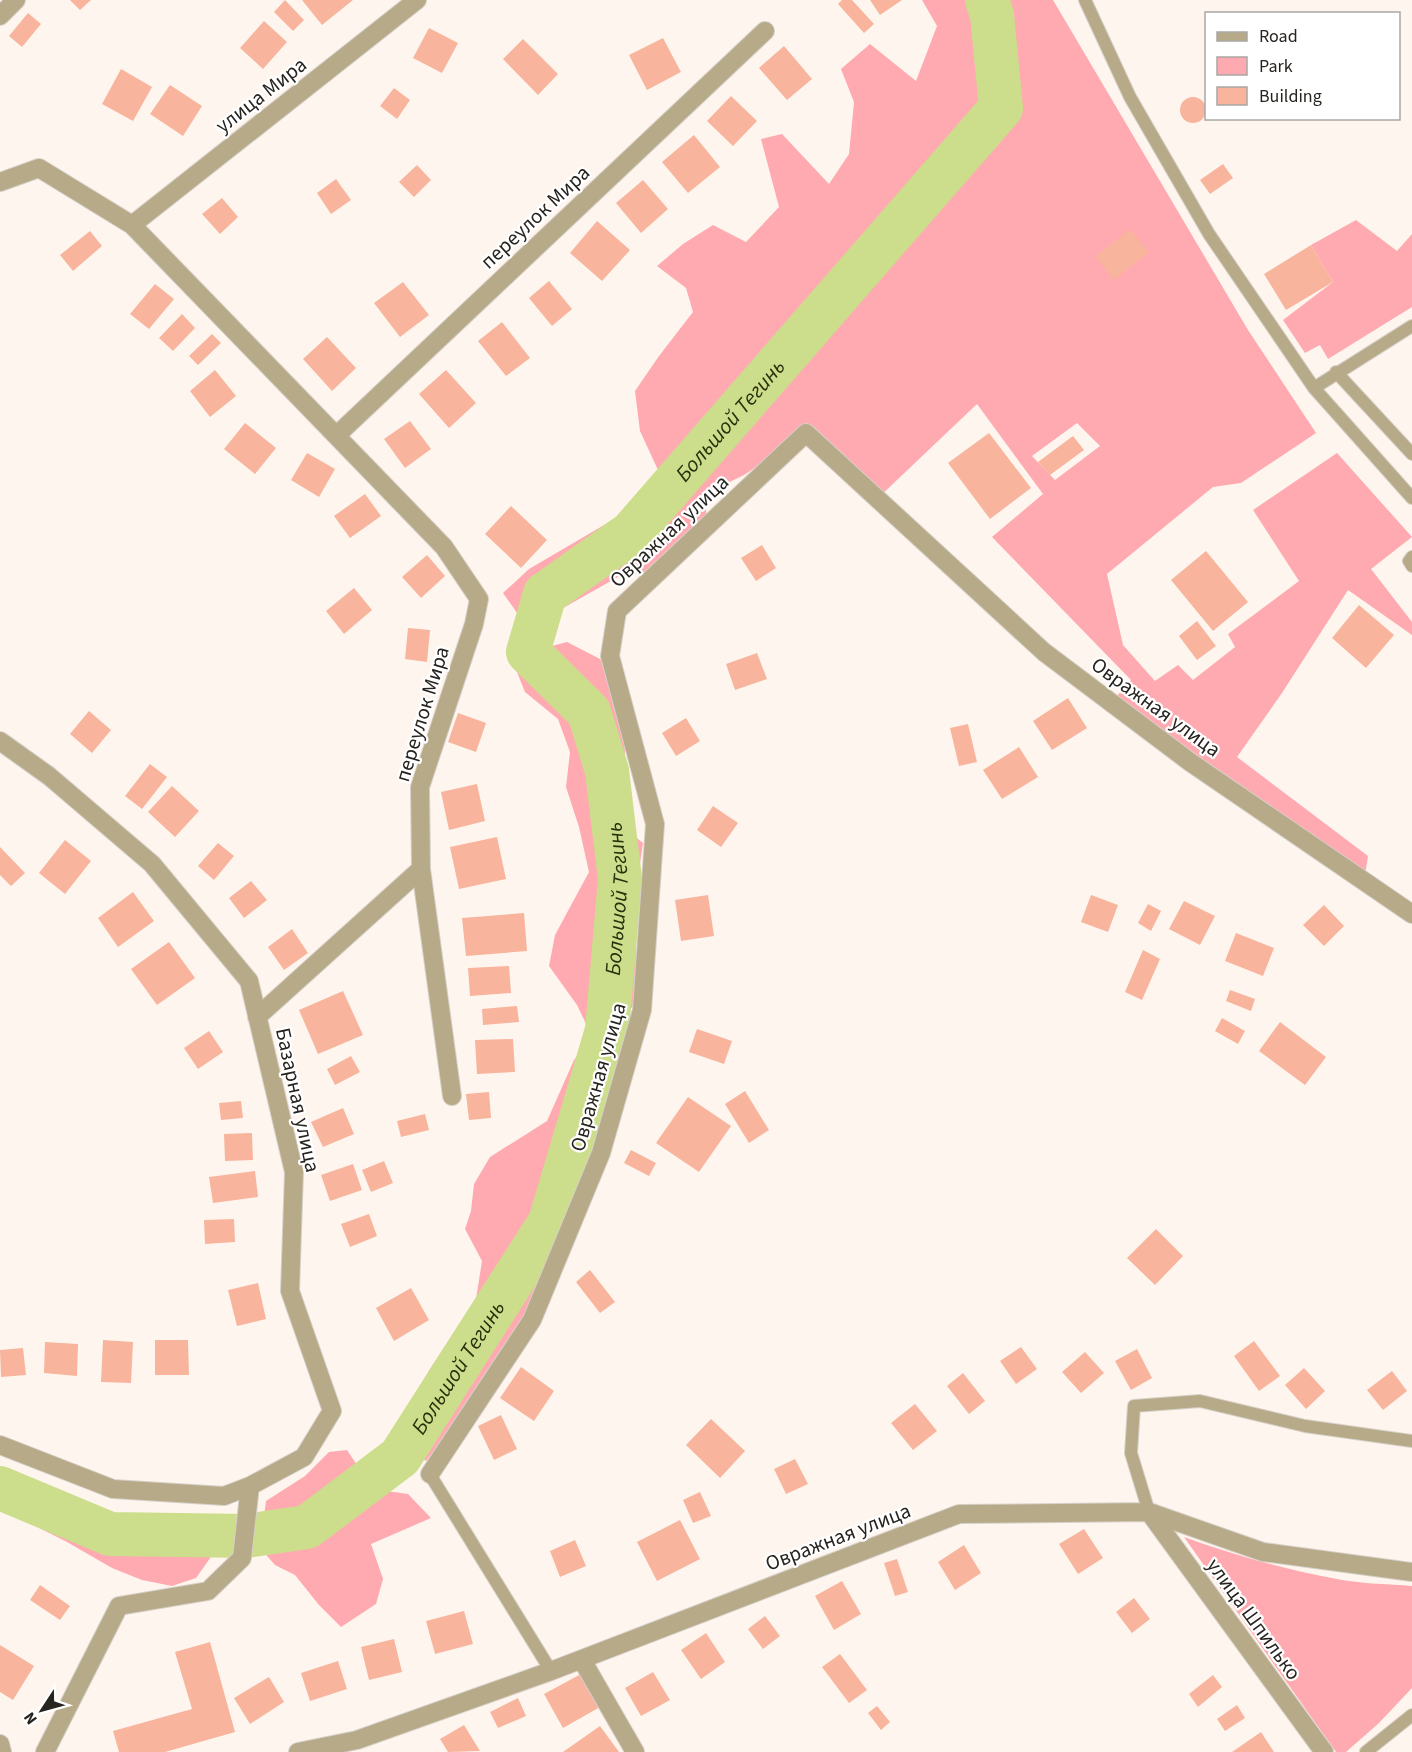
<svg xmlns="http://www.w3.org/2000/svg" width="1412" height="1752" font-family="'Source Sans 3',sans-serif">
  <rect width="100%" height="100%" fill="#fef6ee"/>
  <!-- green -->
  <path fill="#ffa9b1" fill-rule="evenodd" d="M922 0H1053L1248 330 1316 433 1241 483 1213 487 1107 574 1123 645 1155 681 1178 665 1193 680 1235 647 1228 634 1299 581 1253 510 1337 453 1412 537 1371 569 1412 622V635L1348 590 1282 693 1237 757 1368 856 1365 875 1116 697 1131 680 992 537 1043 494 977 404 877 499 806 434 744 475 705 494 707 527 662 569 618 577 556 612 522 620 503 593 529 569 616 518 658 470 640 431 635 391 659 356 693 312 686 288 657 266 683 244 713 225 746 242 779 207 761 139 782 134 829 184 849 154 854 102 841 69 870 44 916 81 937 26ZM1077 423 1100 446 1055 480 1032 456Z
    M1356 220 1397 251 1412 234V307L1328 359 1320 345 1305 353 1283 320 1333 282 1311 245Z
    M567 642 602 660 625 732 624 828 643 843 636 890V1003L621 1019 588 1028 577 1005 549 966 555 935 589 872 579 827 566 787 570 752 558 719 525 692 511 657Z
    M587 1044 607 1078V1098L582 1178 522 1325 451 1430 426 1461 411 1450 430 1421 417 1394 430 1369 476 1299 482 1261 465 1229 471 1211 474 1184 490 1157 547 1121 574 1060Z
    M347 1450 357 1465 349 1483 371 1489 408 1494 431 1518 371 1544 383 1579 376 1604 341 1627 319 1605 295 1575 275 1565 260 1548 266 1501 305 1476 329 1452Z
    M0 1468 11 1476 58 1496 126 1519 175 1520 218 1547 196 1578 172 1586 142 1580 112 1568 67 1542 0 1508Z
    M1184 1537C1236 1556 1288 1570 1342 1580 1365 1584 1389 1584 1412 1586V1688L1379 1723 1346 1752H1336Z"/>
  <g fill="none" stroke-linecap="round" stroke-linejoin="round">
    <!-- river -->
    <path stroke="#ccde8b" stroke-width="44" id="s1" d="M0 1488 110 1534 246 1536 307 1527 400 1457 550 1222 607 1030 620 879 607 771 589 712 528 652 545 594 631 533 1001 108 992 15 987 0"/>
  </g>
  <!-- building -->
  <path fill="#f8b49d" d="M70 0H91L80 10Z
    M285 0 304 20 293 31 274 12Z
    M302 0H353L322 25Z
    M842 0H852L874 24 864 33 838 4Z
    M870 0H902L880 15Z
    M28 13 41 24 22 47 9 36Z
    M264 21 287 42 263 69 240 48Z
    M429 28 458 43 442 73 413 58Z
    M663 38 681 72 647 90 629 55Z
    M523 39 558 74 538 95 503 59Z
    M784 46 812 79 787 100 759 68Z
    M121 69 152 87 133 121 102 104Z
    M170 85 202 106 183 136 150 114Z
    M394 88 410 100 397 119 380 106Z
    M731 96 757 121 733 146 707 121Z
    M1180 110a13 13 0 1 1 26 0a13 13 0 1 1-26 0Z
    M694 135 720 167 688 193 662 162Z
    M1223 164 1233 178 1210 194 1200 180Z
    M417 165 431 180 414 197 399 182Z
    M336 179 351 200 331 214 317 193Z
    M643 180 668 209 641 233 616 203Z
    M222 198 238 217 220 234 202 214Z
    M597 221 630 250 602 281 570 253Z
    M1130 229 1149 252 1114 280 1095 257Z
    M90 231 102 246 73 271 60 255Z
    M1311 245 1333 282 1286 310 1264 274Z
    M549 281 572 309 552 326 529 298Z
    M403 282 429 315 400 337 374 303Z
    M155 284 174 299 149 329 130 314Z
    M182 314 195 328 173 351 159 338Z
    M502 322 530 358 506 376 478 341Z
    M212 334 221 343 198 365 189 356Z
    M327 337 356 368 332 391 303 359Z
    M215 370 236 396 210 417 190 391Z
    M446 370 476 403 449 428 419 394Z
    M410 421 431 449 405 468 384 439Z
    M245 423 276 448 255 474 224 449Z
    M989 433 1031 488 990 519 948 463Z
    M1073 436 1084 450 1050 475 1038 462Z
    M307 453 335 469 319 497 291 480Z
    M365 494 381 516 350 538 334 516Z
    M511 506 547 540 521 568 485 534Z
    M762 545 776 568 756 581 741 558Z
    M1206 551 1248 602 1213 631 1171 580Z
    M427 555 445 576 421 598 402 577Z
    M354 588 372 610 344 634 326 611Z
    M1359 605 1394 635 1366 668 1332 638Z
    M1197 621 1216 646 1197 660 1179 636Z
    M408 628 430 630 427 662 405 659Z
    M757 653 767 679 735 690 726 664Z
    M1068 698 1087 728 1052 750 1033 721Z
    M89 711 111 730 92 753 70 734Z
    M458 713 486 723 476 752 448 742Z
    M686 718 700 741 676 756 662 733Z
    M968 724 977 762 959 766 950 728Z
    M1019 747 1038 777 1002 799 983 770Z
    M150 764 167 777 142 809 125 796Z
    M477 784 485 821 449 830 441 792Z
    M172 786 199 811 175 837 148 812Z
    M713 806 738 823 721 847 697 830Z
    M497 837 506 879 459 889 450 847Z
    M65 840 91 861 65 894 39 873Z
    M218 843 234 856 214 880 198 866Z
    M0 847 25 873 11 886 0 875Z
    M251 881 267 900 244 918 229 898Z
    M133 892 154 921 118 947 98 918Z
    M708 895 714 936 681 941 675 900Z
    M1091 895 1118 905 1108 932 1081 922Z
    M1184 901 1215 916 1200 945 1169 929Z
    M1148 904 1161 911 1151 931 1138 923Z
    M1324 905 1344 926 1324 946 1303 925Z
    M524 913 527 951 466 956 462 918Z
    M292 929 308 953 284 970 268 947Z
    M1236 933 1274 948 1263 976 1225 961Z
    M169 942 195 978 157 1005 131 969Z
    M1143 950 1160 959 1142 1000 1125 992Z
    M509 966 511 993 470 996 468 968Z
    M1230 990 1255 999 1251 1011 1226 1001Z
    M343 991 363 1035 318 1054 299 1010Z
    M517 1006 519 1022 483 1025 482 1009Z
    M1222 1018 1245 1031 1238 1044 1215 1031Z
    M1280 1022 1326 1057 1305 1085 1259 1051Z
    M697 1029 732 1041 724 1064 689 1052Z
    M209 1031 223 1052 198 1069 184 1048Z
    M513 1039 515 1072 477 1074 475 1040Z
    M351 1056 360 1072 335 1085 327 1069Z
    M745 1091 769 1130 749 1143 725 1104Z
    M489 1092 491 1118 469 1120 466 1094Z
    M688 1097 731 1126 699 1172 656 1143Z
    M241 1101 243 1118 221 1120 219 1103Z
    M343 1108 354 1134 323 1147 311 1122Z
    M425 1114 429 1130 401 1137 397 1121Z
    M252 1133 253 1160 225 1161 224 1134Z
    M631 1150 656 1163 649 1176 624 1163Z
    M384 1161 393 1183 371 1192 362 1170Z
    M353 1164 362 1190 330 1201 321 1175Z
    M255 1171 258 1197 213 1203 209 1177Z
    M369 1214 377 1236 350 1247 341 1224Z
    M234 1219 235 1242 205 1244 204 1220Z
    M1156 1229 1183 1256 1155 1285 1127 1258Z
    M590 1270 615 1302 600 1313 576 1282Z
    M258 1283 266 1319 237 1326 228 1290Z
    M411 1288 429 1320 394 1341 376 1308Z
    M103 1340 133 1342 131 1383 101 1382Z
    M155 1340H188L189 1375H155Z
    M1254 1341 1280 1376 1259 1391 1234 1356Z
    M45 1342 78 1344 77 1376 44 1373Z
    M1021 1347 1037 1369 1016 1384 1000 1361Z
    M23 1348 26 1375 1 1377 0 1350Z
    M1137 1349 1152 1378 1131 1390 1115 1361Z
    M1085 1352 1104 1373 1081 1393 1062 1372Z
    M521 1367 554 1391 534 1421 500 1398Z
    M1304 1368 1325 1391 1306 1409 1285 1385Z
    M1392 1371 1407 1391 1383 1410 1367 1390Z
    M963 1373 985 1401 969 1414 947 1386Z
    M915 1404 937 1431 913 1450 891 1423Z
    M501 1415 517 1449 494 1460 478 1426Z
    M711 1419 745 1451 720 1478 686 1445Z
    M795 1459 808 1484 786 1494 774 1469Z
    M700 1492 711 1516 693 1523 683 1500Z
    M680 1520 700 1559 657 1581 637 1542Z
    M1084 1529 1103 1558 1078 1574 1059 1544Z
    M575 1540 586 1566 560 1577 550 1551Z
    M964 1545 981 1573 955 1590 938 1562Z
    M897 1559 908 1592 895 1596 884 1563Z
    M842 1581 861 1614 834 1630 815 1596Z
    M40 1585 70 1606 60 1620 30 1600Z
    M1134 1598 1150 1619 1132 1633 1116 1612Z
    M464 1611 473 1644 435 1654 426 1621Z
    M765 1616 780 1636 763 1649 748 1629Z
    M706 1633 725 1662 701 1679 681 1650Z
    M394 1639 402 1672 369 1680 361 1647Z
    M210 1642 235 1732 165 1752H119L113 1731 192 1709 175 1652Z
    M0 1645 34 1666 13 1700 0 1692Z
    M840 1654 867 1690 849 1703 822 1667Z
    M338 1661 347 1689 310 1701 301 1673Z
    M653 1672 670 1700 641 1716 625 1688Z
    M581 1674 600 1707 563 1728 544 1694Z
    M1213 1675 1222 1687 1198 1707 1189 1694Z
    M269 1677 284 1702 250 1724 234 1698Z
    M518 1698 526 1716 498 1728 490 1712Z
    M1237 1705 1245 1718 1225 1731 1217 1719Z
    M877 1706 890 1722 881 1730 868 1713Z
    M464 1725 480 1751 448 1752 440 1739Z
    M600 1726 619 1752H563Z
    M1261 1732 1274 1752H1232Z"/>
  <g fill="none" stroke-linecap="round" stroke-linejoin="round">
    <defs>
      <path id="lane" d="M1085 0 1130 97 1209 234 1314 388 1412 498
        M1336 372 1412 454
        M1314 388 1412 326
        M1412 557 1409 561 1412 566
        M429 1473 551 1671
        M1149 1512 1131 1453 1134 1406 1200 1401 1305 1426 1412 1441
        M1366 1752 1412 1715"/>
      <path id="street" d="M0 16 16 0
        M0 182 39 168 132 225 444 547 479 599 474 624 420 787 421 869 452 1096
        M132 225 417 0
        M337 435 765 31
        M0 741 49 776 152 864 249 981 294 1172 290 1291 332 1411 304 1457 250 1486 224 1496 113 1489 0 1445
        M257 1017 421 869
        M430 1474 532 1320 601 1153 642 1010 655 824 610 656 617 611 806 433 1044 652 1190 762 1412 914
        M1149 1512 1324 1752
        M582 1660 635 1752
        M0 1744 2 1752
        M45 1752 119 1606 208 1591 242 1558 250 1486
        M298 1752 357 1740 551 1671 959 1514 1149 1512 1263 1552 1412 1572"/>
    </defs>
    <!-- lane casing -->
    <use href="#lane" stroke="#d7d0c9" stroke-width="14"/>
    <!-- street casing -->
    <use href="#street" stroke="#d7d0c9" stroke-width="20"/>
    <!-- lane -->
    <use href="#lane" stroke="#b6aa88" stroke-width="12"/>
    <!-- street -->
    <use href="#street" stroke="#b6aa88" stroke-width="18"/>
  </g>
  <g text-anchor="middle" stroke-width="4.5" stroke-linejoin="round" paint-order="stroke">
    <!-- street labels -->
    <g font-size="21" fill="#272420" stroke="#fff">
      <text transform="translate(261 95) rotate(-38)" y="7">улица Мира</text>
      <text transform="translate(535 217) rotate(-43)" y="7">переулок Мира</text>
      <text transform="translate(669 531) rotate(-43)" y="7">Овражная улица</text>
      <text transform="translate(1156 707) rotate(36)" y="7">Овражная улица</text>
      <text transform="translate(422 714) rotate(-73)" y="7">переулок Мира</text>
      <text transform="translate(598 1077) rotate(-74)" y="7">Овражная улица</text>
      <text transform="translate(298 1100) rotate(78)" y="7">Базарная улица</text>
      <text transform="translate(838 1537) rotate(-21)" y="7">Овражная улица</text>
      <text transform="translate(1254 1619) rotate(54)" y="7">улица Шпилько</text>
    </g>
    <!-- water labels -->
    <g font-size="22" font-style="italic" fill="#2a300c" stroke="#fff">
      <text dy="8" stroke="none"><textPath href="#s1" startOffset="1636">Большой Тегинь</textPath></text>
      <text dy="8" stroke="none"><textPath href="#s1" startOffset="1044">Большой Тегинь</textPath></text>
      <text dy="8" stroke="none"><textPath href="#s1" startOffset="540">Большой Тегинь</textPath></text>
    </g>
  </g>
  <!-- legend -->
  <rect x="1205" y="12" width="195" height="108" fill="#ffffff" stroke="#a9a7a6" stroke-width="1.5"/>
  <rect x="1217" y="32" width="30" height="9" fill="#b6aa88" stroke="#a9a7a6" stroke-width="1.5"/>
  <text x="1259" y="42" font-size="18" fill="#272420">Road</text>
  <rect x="1217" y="57" width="30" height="18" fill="#ffa9b1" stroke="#a9a7a6" stroke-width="1.5"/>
  <text x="1259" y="72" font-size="18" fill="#272420">Park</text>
  <rect x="1217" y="87" width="30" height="18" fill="#f8b49d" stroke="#a9a7a6" stroke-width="1.5"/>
  <text x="1259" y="102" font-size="18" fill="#272420">Building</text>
  <!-- north arrow -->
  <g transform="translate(42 1710) rotate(234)" stroke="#ffffff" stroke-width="4.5" paint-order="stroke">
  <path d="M0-4.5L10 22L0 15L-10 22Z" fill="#272420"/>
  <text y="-9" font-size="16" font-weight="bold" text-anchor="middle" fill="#272420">N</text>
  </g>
</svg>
